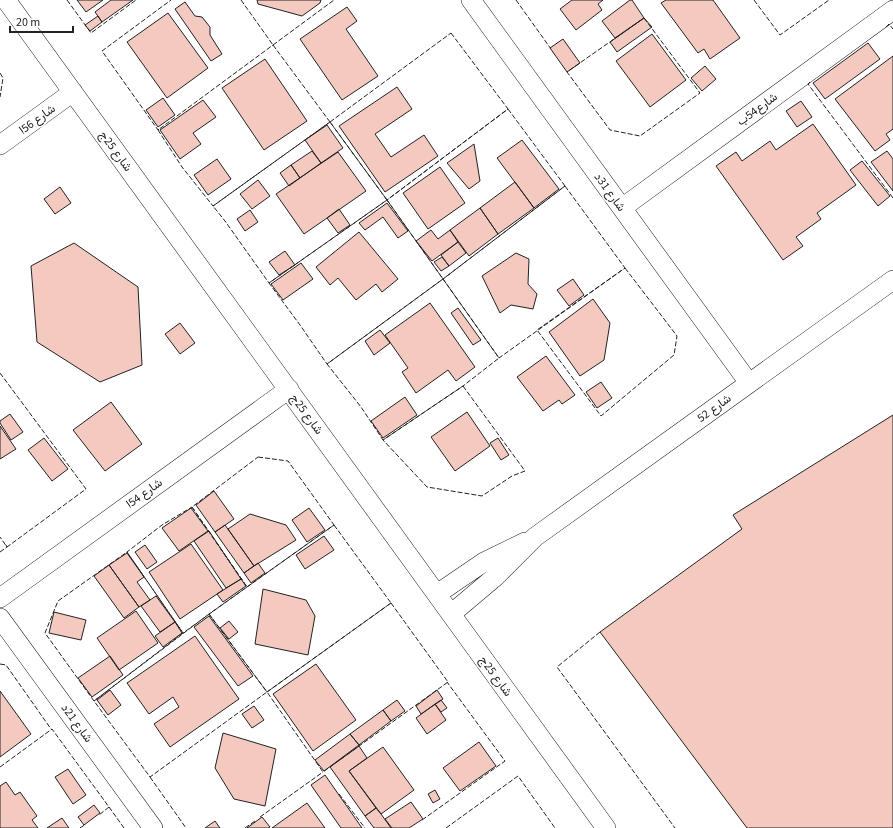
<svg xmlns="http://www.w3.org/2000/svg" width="893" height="828" font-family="'Source Sans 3',Vazirmatn,sans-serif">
  <rect width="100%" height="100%" fill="#fff"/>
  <!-- building -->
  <path fill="#f3c9c0" stroke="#222" d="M77 0H103L86 12Z
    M111 0H133L102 22 95 12Z
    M257 0H321L320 3 302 16 258 4Z
    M572 0H603L598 4 602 10 576 30 560 9Z
    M630 0H632L644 18 615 38 602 21Z
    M666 0H713L740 38 710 59 704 49 698 53 661 3Z
    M185 2 195 16 202 17 210 27V35L222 54 211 61 175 9Z
    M347 7 357 21 346 29 378 76 342 100 300 39Z
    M168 13 208 68 167 98 127 42Z
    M98 16 102 22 90 31 85 25Z
    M644 18 652 27 617 52 610 42Z
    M652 34 686 80 650 107 616 61Z
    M563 39 580 63 567 72 550 48Z
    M868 43 880 59 825 99 813 83Z
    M893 56V129L886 134 890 140 875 151 835 99Z
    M265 59 307 121 264 150 222 88Z
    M705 66 716 79 702 91 691 78Z
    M397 87 412 109 375 134 391 157 424 135 438 156 385 192 339 126Z
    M163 98 175 115 158 127 146 110Z
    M203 100 216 117 193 133 201 144 180 159 160 130Z
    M801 101 812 117 797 127 786 111Z
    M813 124 856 185 817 213 821 219 796 237 803 246 783 260 716 166 736 152 742 161 770 141 776 150Z
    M327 125 343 148 321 163 305 140Z
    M522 140 559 189 534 208 497 158Z
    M474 144 480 181 469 189 447 163Z
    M312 151 321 163 300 178 291 165Z
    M887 151 893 159V191L871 162Z
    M338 152 366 191 304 234 276 194Z
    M217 159 231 179 208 195 194 175Z
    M862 161 890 196 878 206 850 170Z
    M291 165 300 178 289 186 280 173Z
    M440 167 465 203 428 229 403 193Z
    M258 180 270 196 252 209 240 194Z
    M515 182 534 208 498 234 480 208Z
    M60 187 71 203 55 214 44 199Z
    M387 203 408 231 398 238 383 217 365 230 359 223Z
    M480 208 498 234 469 256 450 230Z
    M339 209 350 225 338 233 327 218Z
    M250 210 258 222 245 231 237 219Z
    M431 230 438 239 450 230 458 242 432 261 416 241Z
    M359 232 398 279 382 292 376 284 356 300 338 278 330 285 316 267Z
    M458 242 466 253 449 266 441 255Z
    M74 243 138 287 142 365 100 382 37 342 31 266Z
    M285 251 295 265 279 275 269 262Z
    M516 253 529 259 528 284 537 294 533 309 511 305 500 313 482 276Z
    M442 257 449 266 441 271 434 262Z
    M301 263 313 279 283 300 271 284Z
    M573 279 584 295 569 306 557 290Z
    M593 299 610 323 604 360 580 376 549 332Z
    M430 303 475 367 456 381 448 370 416 393 402 372 408 368 385 335Z
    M458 308 481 340 473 345 451 313Z
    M180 323 195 343 180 354 165 334Z
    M380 330 390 343 374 355 365 341Z
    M546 356 575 395 562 404 559 400 543 411 517 377Z
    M601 382 612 398 597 408 586 392Z
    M405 397 417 415 383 438 371 421Z
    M111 402 142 444 105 471 73 430Z
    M467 412 490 446 455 471 431 437Z
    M10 414 23 432 11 440 0 423V421Z
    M893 415V828H747L600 632 742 529 733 515Z
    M0 426 16 449 0 459Z
    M44 438 68 469 52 481 28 450Z
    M498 438 509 455 501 460 490 443Z
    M214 491 234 519 215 532 196 505Z
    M191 508 208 531 179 551 162 528Z
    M309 508 325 530 307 542 292 520Z
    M250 514 286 525 296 540 254 566 228 529Z
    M225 525 254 566 244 573 215 532Z
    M209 531 241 579 226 588 194 541Z
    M324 536 334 550 305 569 296 555Z
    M191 544 223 590 180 619 149 572Z
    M145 545 157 562 147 569 135 552Z
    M127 553 144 577 137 582 150 600 139 607 109 565Z
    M258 563 265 573 251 583 244 573Z
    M109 565 139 607 124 618 94 576Z
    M241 579 246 586 223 602 217 594Z
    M263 589 306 600 315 616 308 655 255 644Z
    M156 596 175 622 160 632 141 606Z
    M136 611 158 643 119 670 97 638Z
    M54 612 86 620 81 640 49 633Z
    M209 616 253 676 238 686 194 627Z
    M229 621 238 632 229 639 220 628Z
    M175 622 182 633 163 647 155 636Z
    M195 636 239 699 170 747 154 724 179 707 173 697 149 714 127 683Z
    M110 656 123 675 92 697 78 678Z
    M316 664 356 720 313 751 273 694Z
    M110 690 121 705 108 715 97 700Z
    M437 690 443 699 421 714 416 706Z
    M0 691 31 734 0 757Z
    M397 700 405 711 391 721 383 710Z
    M441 700 447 708 441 712 435 704Z
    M435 704 446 720 427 734 416 718Z
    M254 706 264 720 252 728 242 714Z
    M383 710 391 721 359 745 350 734Z
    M223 733 276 749 265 806 234 799 215 768Z
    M350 734 359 745 324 771 315 760Z
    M479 742 496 766 460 791 443 768Z
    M359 746 367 758 349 771 376 808 365 816 330 767Z
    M383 747 414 790 381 814 349 771Z
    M68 769 86 795 73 804 55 777Z
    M325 775 362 828H341L311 785Z
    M6 782 15 795 20 792 37 816 32 820 38 828H0V786Z
    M435 790 440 799 433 803 428 794Z
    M411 802 423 819 409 828H392L385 819Z
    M307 803 325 828H272Z
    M94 805 100 813 84 825 78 817Z
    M376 808 381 814 391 828H374L365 816Z
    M262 817 270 827 268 828H247Z
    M62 818 69 828H47Z
    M215 821 220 828H205Z"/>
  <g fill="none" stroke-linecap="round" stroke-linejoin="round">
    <defs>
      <path id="minor" d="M6 0 606 828
        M471 0 749 383
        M0 145 73 92
        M622 208 893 10
        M437 594 484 562 525 542
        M0 598 289 389
        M451 614 495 577 535 537 893 280
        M0 618 153 828"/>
    </defs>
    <!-- minor casing -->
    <use href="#minor" stroke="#222" stroke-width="20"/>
    <!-- minor -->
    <use href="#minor" stroke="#fff" stroke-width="19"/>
    <!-- fence -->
    <path stroke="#222" stroke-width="1" stroke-dasharray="5 2" stroke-linecap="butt" d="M67 0 91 33 136 0
      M241 0 273 45 272 46
      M516 0 551 49
      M754 0 780 35 829 0
      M644 18 700 93 640 136 610 130 567 72Z
      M886 27 889 24 893 29
      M451 33 508 109 387 200 330 122Z
      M273 45 330 122 213 206 182 167 158 130Z
      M273 45 334 0
      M0 73 3 78 0 97
      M810 82 808 84 893 198
      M508 109 565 186 443 279 387 200Z
      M330 122 387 200 269 283 225 221 213 206Z
      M159 129 158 130 102 51 171 0
      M565 186 625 268 499 358 443 279Z
      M387 200 443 279 327 364 300 325 269 283Z
      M625 268 677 336 674 355 601 416 537 330Z
      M443 279 499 358 463 386 383 440 361 407 327 364Z
      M0 373 86 489 7 547 0 537
      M463 386 525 471 512 476 482 496 427 487 383 440Z
      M258 457 288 461 334 525 247 587 192 507Z
      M192 507 247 587 183 633 127 552 162 525Z
      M334 525 391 603 267 692 209 614Z
      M0 552 7 547 6 545
      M127 552 183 633 94 701 45 633 58 601Z
      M391 603 448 682 323 772 267 692Z
      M209 614 267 692 150 777 94 701Z
      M600 632 557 667 675 828
      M0 664 6 665 51 729
      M0 767 52 729 109 807 99 815
      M150 777 186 828
      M339 794 365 828
      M109 807 124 828
      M260 817 323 772
      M422 820 505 761 447 682
      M80 828 86 824
      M245 828 255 821
      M446 828 518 776 555 828"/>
  </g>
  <g text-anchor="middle" stroke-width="3" stroke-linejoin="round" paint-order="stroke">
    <!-- street labels -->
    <g font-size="12" fill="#222" stroke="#fff">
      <text transform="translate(757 109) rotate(-36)" y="4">شارع54ب</text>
      <text transform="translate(37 119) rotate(-36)" y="4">شارع 56ا</text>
      <text transform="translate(116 151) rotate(54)" y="4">شارع 25ج</text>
      <text transform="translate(610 192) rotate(54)" y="4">شارع 31د</text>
      <text transform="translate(714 408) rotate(-36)" y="4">شارع 52</text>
      <text transform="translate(307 414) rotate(54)" y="4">شارع 25ج</text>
      <text transform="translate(144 493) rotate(-36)" y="4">شارع 54ا</text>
      <text transform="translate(496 676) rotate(54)" y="4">شارع 25ج</text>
      <text transform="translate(77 723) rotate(54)" y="4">شارع 21د</text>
    </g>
  </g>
  <!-- scale -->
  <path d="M10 26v6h63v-6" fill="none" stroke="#222222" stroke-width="2"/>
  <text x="16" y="26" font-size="12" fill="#222222" stroke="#ffffff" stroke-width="3" paint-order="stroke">20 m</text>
</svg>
